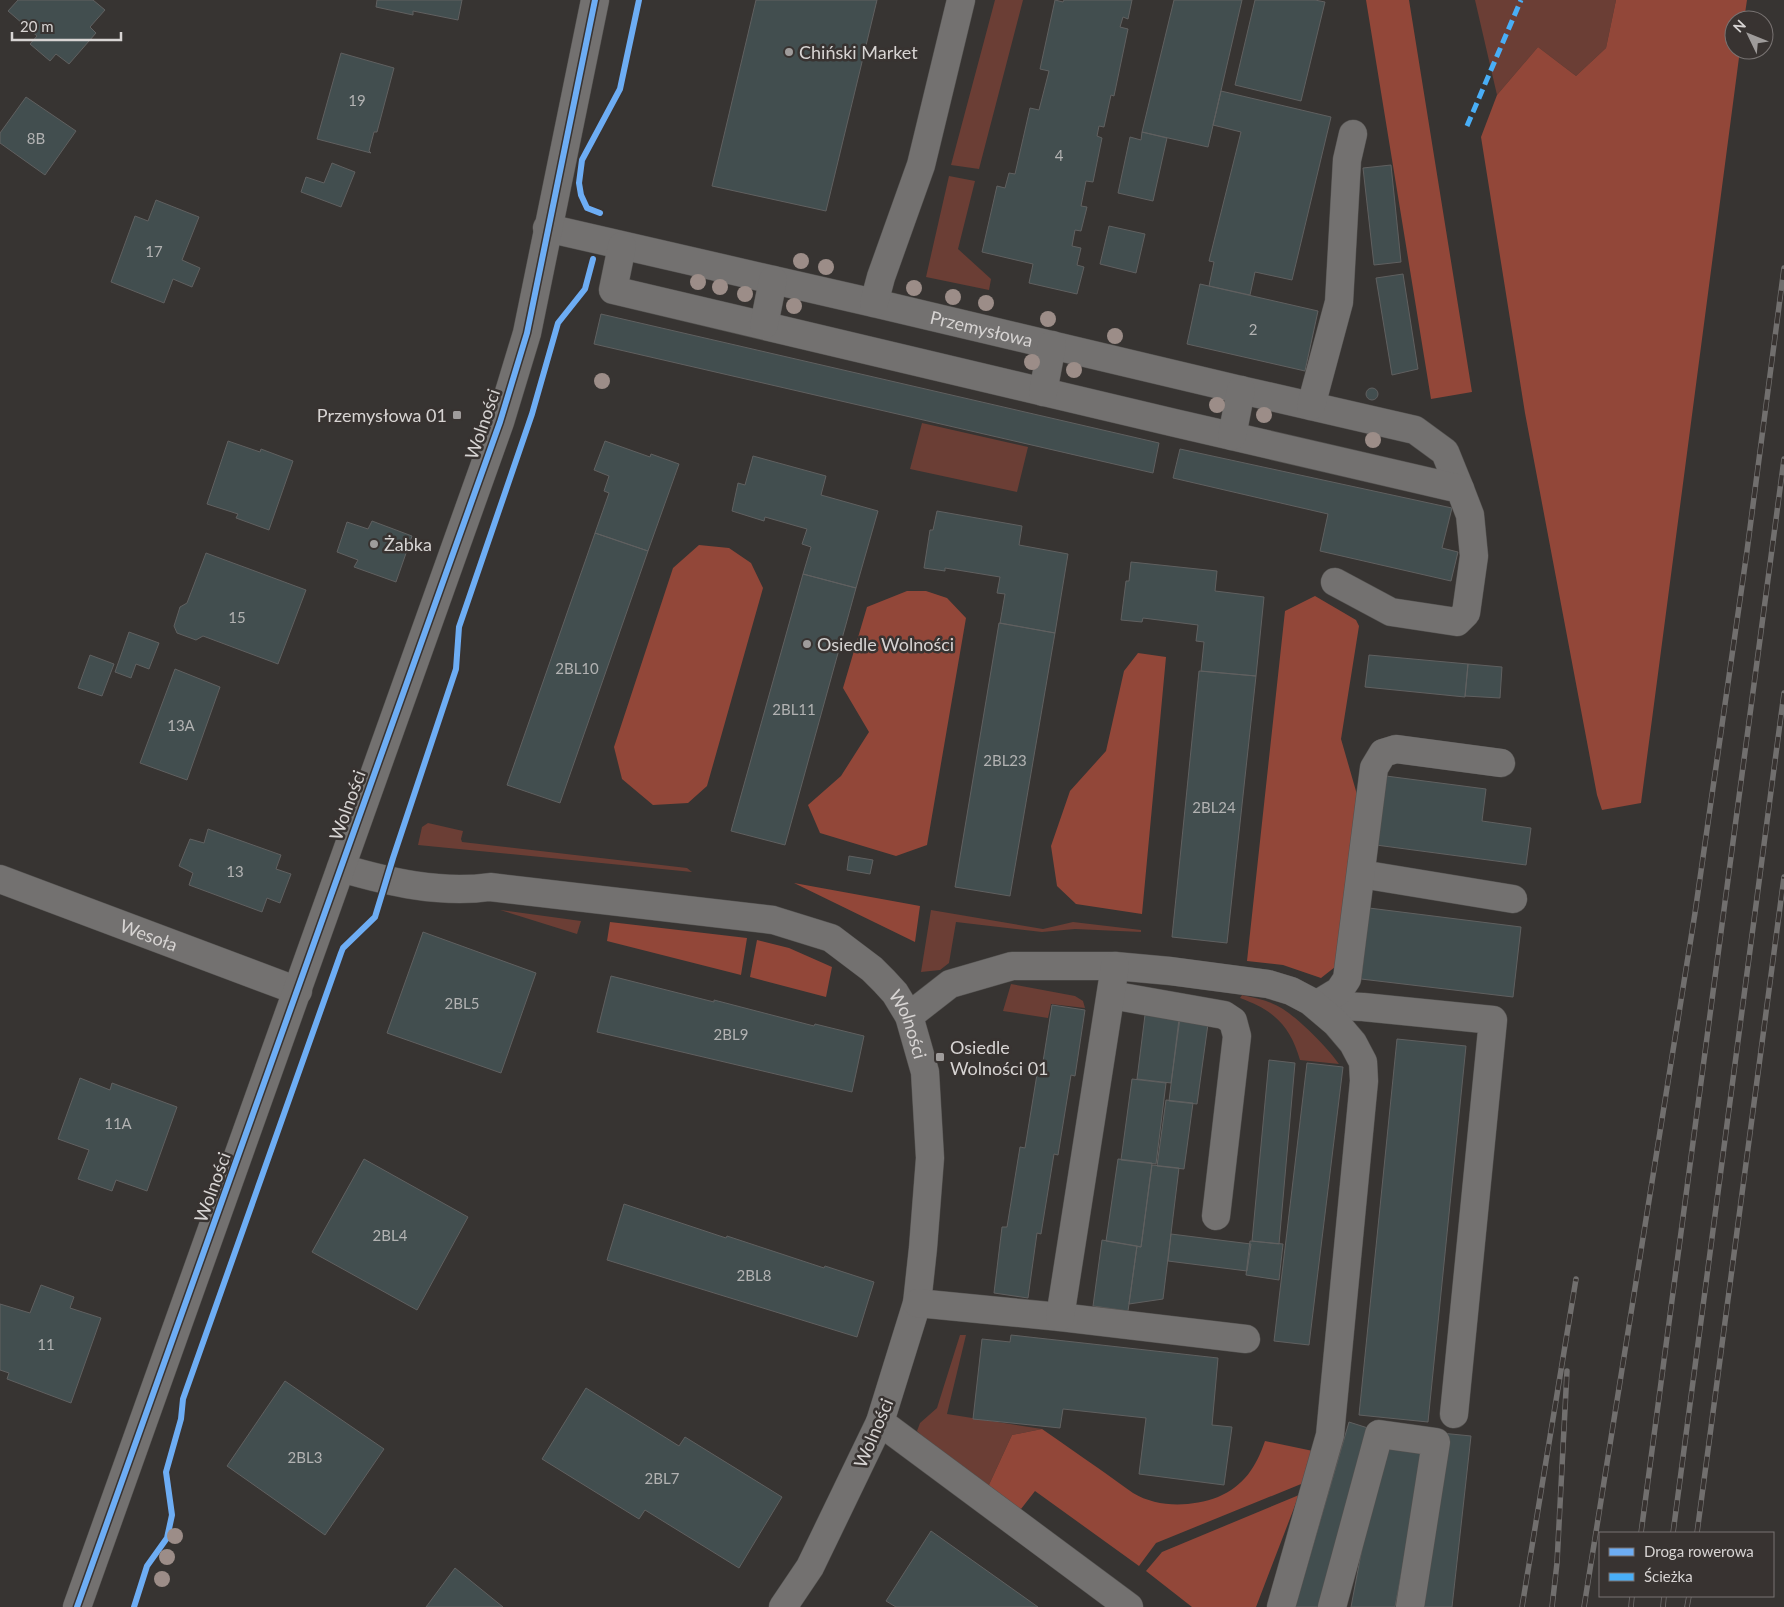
<svg xmlns="http://www.w3.org/2000/svg" width="1784" height="1607" font-family="Lato,sans-serif">
<rect width="100%" height="100%" fill="#373432"/>
<path fill="#6b3e35" d="M995 0H1023L979 169 951 165Z
M1475 0H1616L1606 48 1576 76 1538 47 1497 95Z
M949 176 975 181 958 249 991 279 989 290 926 277Z
M922 423 1028 447 1017 492 910 469Z
M428 823 463 831 461 839 462 842 687 868 692 872 418 845 422 827Z
M500 910 581 921 577 934Z
M931 910 1043 929 1073 922 1141 930V932L1075 929 1042 932 956 922 949 963 940 970 921 972Z
M1011 984 1075 996 1083 1001 1085 1008 1051 1004 1048 1018 1003 1011Z
M1242 995C1256 998 1271 1001 1283 1009 1300 1020 1328 1048 1339 1064L1300 1060C1290 1025 1273 1010 1240 998Z
M960 1335H966L947 1414 1042 1429 1012 1435 988 1487 933 1447 917 1431 920 1423 937 1408Z"/>
<path fill="#924739" d="M1366 0H1409L1472 392 1431 399Z
M1616 0H1747L1744 20H1734V50H1740L1641 803 1602 810 1597 795 1525 413 1481 137 1497 95 1538 47 1576 76 1606 48Z
M699 545 729 548 751 563 763 588 707 786 688 803 653 805 622 779 614 747 673 568Z
M907 591H926L947 598 966 618 927 845 896 856 820 833 808 805 841 776 869 732 843 688 867 607Z
M1315 596 1356 620 1359 626 1341 739 1358 798 1335 967 1321 978 1283 965 1247 961 1285 611Z
M1138 653 1166 657 1142 914 1076 904 1057 886 1051 846 1070 791 1106 751 1124 671Z
M794 883 920 906 915 942Z
M610 922 747 938 741 975 607 941Z
M757 940 789 948 832 967 826 997 750 977Z
M1042 1429C1061 1442 1079 1455 1098 1468 1110 1476 1121 1485 1133 1493 1158 1508 1191 1507 1218 1497 1244 1486 1256 1467 1265 1441L1313 1451 1306 1482 1156 1543 1139 1566 1035 1491 1021 1509 1017 1511 988 1487 1012 1435Z
M1299 1495 1256 1607H1192L1146 1571 1162 1552Z"/>
<path fill="#424e4f" stroke="#606060" d="M18 0H93L105 10 90 27 96 33 69 64 56 54 50 61 30 44 37 36 8 11Z
M377 0H462L458 20 413 11V15L376 7Z
M756 0H877L826 211 712 186Z
M1055 0 1063 2 1064 0H1132L1128 19 1123 17 1120 27 1128 29 1114 96 1111 95 1104 127 1099 126 1097 136 1102 138 1093 182 1086 181 1081 206 1087 207 1081 231 1075 230 1072 246 1081 248 1077 265 1084 267 1077 294 1029 283 1033 264 982 252 997 186 1005 188 1009 173 1015 174 1030 108 1039 110 1049 71 1040 69Z
M1174 0H1242L1208 147 1142 132Z
M1255 0H1315L1325 2 1301 101 1235 85Z
M341 53 394 68 377 132H374L369 151 371 153 317 139Z
M1221 91 1331 117 1292 280 1255 272 1250 295 1209 286 1214 262 1209 261 1241 132 1213 125Z
M26 97 76 131 45 175 0 143V133Z
M1142 132 1167 138 1153 201 1118 193 1130 137 1141 140Z
M332 163 355 172 341 207 301 192 306 177 324 183Z
M1391 165 1401 262 1374 265 1363 168Z
M156 200 199 217 182 260 200 268 192 287 173 279 164 303 111 282 135 216 148 221Z
M1109 226 1145 234 1136 273 1100 264Z
M1403 274 1418 369 1392 375 1376 278Z
M1200 284 1318 311 1305 371 1187 344Z
M601 314 1159 443 1153 473 594 344Z
M1366 394a6 6 0 1 1 12 0a6 6 0 1 1-12 0Z
M228 441 260 452 261 449 293 461 269 530 236 518 238 514 207 504Z
M605 441 650 457 651 454 679 464 648 551 595 533 609 493 604 491 609 476 594 470Z
M1180 449 1452 508 1442 548 1458 552 1451 581 1320 551 1328 514 1173 478Z
M753 456 826 476 821 495 878 511 856 588 803 574 811 547 802 544 807 529 765 517 764 521 732 511 738 483 745 485Z
M937 511 1022 526 1019 545 1068 554 1055 633 1000 623 1005 594 997 593 1000 577 945 568V571L924 568 930 530H933Z
M372 521 412 536 396 582 354 567 358 560 337 552 347 522 368 529Z
M595 533 648 551 560 803 507 785Z
M206 553 306 590 278 664 203 636 196 640 177 633 174 626 180 607 187 603Z
M1131 562 1217 571 1215 591 1264 597 1256 676 1201 671 1204 642 1196 641 1198 625 1143 618 1142 622 1121 620 1126 581H1129Z
M803 574 856 588 785 845 731 831Z
M999 623 1055 633 1010 896 955 887Z
M129 632 159 643 149 669 136 664 131 678 115 672Z
M90 655 114 664 102 696 78 688Z
M1369 655 1468 664 1465 697 1365 687Z
M1468 664 1502 667 1500 698 1465 696Z
M175 669 220 687 187 780 140 763Z
M1199 671 1256 676 1227 943 1172 937Z
M1386 776 1486 789 1482 821 1531 828 1526 865 1376 845Z
M208 829 281 855 276 869 291 874 280 903 267 898 262 912 189 885 193 873 179 866 190 839 204 843Z
M849 856 873 860 870 874 847 870Z
M1369 908 1521 927 1513 997 1361 979Z
M423 932 536 973 501 1073 387 1033Z
M611 976 714 1002V1000L814 1026 815 1024 864 1036 852 1092 597 1032Z
M1052 1005 1085 1010 1075 1076 1071 1075 1058 1155 1054 1154 1041 1234 1037 1233 1028 1298 994 1293 1002 1227H1007L1020 1147 1025 1148 1038 1068H1042Z
M1145 1015 1180 1018 1171 1083 1137 1079Z
M1179 1019 1208 1024 1197 1104 1169 1101Z
M1397 1039 1466 1046 1428 1422 1359 1415Z
M1269 1060 1295 1063 1279 1244 1252 1241Z
M1307 1063 1343 1067 1309 1345 1274 1341Z
M80 1078 110 1090 112 1083 177 1107 147 1191 116 1180 112 1191 78 1179 89 1150 58 1139Z
M1132 1079 1166 1083 1156 1164 1121 1160Z
M1166 1100 1193 1103 1184 1169 1157 1166Z
M364 1159 468 1217 417 1310 312 1252Z
M1118 1159 1152 1163 1141 1247 1106 1241Z
M1152 1165 1179 1168 1163 1299 1129 1304 1137 1246 1141 1247Z
M624 1204 726 1238 727 1236 824 1268 825 1266 874 1282 857 1337 607 1260Z
M1171 1234 1251 1244 1247 1271 1168 1261Z
M1102 1240 1137 1246 1128 1311 1093 1306Z
M1250 1241 1283 1244 1279 1280 1246 1275Z
M41 1285 74 1297 70 1308 101 1318 71 1403 7 1379 9 1373 0 1370V1304L30 1313Z
M1011 1335 1218 1358 1212 1425 1232 1427 1224 1485 1139 1474 1146 1418 1063 1409 1060 1428 973 1419 982 1339 1010 1342Z
M285 1381 384 1449 325 1535 227 1466Z
M586 1388 679 1446 685 1437 782 1497 739 1568 645 1510 639 1519 542 1459Z
M1349 1422 1371 1429 1318 1607H1295Z
M1441 1433 1471 1436 1452 1607H1422Z
M1382 1442 1425 1450 1395 1607H1351Z
M931 1531 1038 1607H896L886 1601Z
M455 1568 503 1607H426Z"/>
<g fill="none" stroke-linecap="round" stroke-linejoin="round">
<defs>
<g id="minor">
<path id="s1" d="M547 228 874 303 1241 390 1415 430 1445 452 1460 489"/>
<path d="M622 246 613 290 1175 423 1460 489 1470 515 1474 556 1466 613 1457 622 1391 612 1335 582"/>
<path d="M874 303 881 277 921 165 961 0"/>
<path d="M764 325 773 280"/>
<path d="M1043 392 1052 345"/>
<path d="M1311 406 1339 302 1347 160 1353 134"/>
<path d="M1232 436 1241 390"/>
<path id="s2" d="M341 868C389 882 440 894 490 887L773 920 831 938 872 969 884 981 895 993 909 1016 925 1072 930 1158 923 1248 917 1303 880 1422 810 1567 783 1607"/>
<path d="M1361 874 1513 899"/>
<path id="s3" d="M0 879 298 991"/>
<path d="M1111 995 1224 1015 1233 1021 1237 1036 1216 1216"/>
<path d="M1316 1005 1363 1007 1493 1020 1454 1414"/>
<path d="M1316 1005 1339 991 1347 979 1374 768 1383 753 1396 749 1501 763"/>
<path d="M909 1016 950 984 1012 966H1115L1170 971 1268 984 1291 991 1310 1001 1336 1023 1353 1043 1363 1062 1364 1081 1330 1435 1281 1607"/>
<path d="M917 1303 1060 1317 1246 1339"/>
<path d="M1060 1317 1115 966"/>
<path d="M880 1422 1129 1607"/>
<path d="M77 1607 500 422 527 333 595 0"/>
<path d="M1332 1607 1379 1434 1436 1442 1410 1607"/>
</g>
</defs>
<use href="#minor" stroke="#53514f" stroke-width="29"/>
<use href="#minor" stroke="#737170" stroke-width="28"/>
<defs>
<path id="rail" d="M1641 1533 1784 459
M1673 1533 1784 693
M1697 1533 1784 877
M1522 1607 1576 1279
M1552 1607 1557 1563 1567 1371
M1584 1607 1695 913 1747 551 1784 268
M1631 1607 1632 1596
M1663 1607 1664 1596
M1687 1607 1689 1596"/>
</defs>
<use href="#rail" stroke="#716f6e" stroke-width="5.5"/>
<use href="#rail" stroke="#383331" stroke-width="4" stroke-dasharray="11" stroke-linecap="butt"/>
<path stroke="#49aef6" stroke-width="5" stroke-dasharray="10 5" stroke-linecap="butt" d="M1467 126 1521 0"/>
<defs>
<path id="cycleway" d="M600 213 587 208 581 195 579 183 582 160 620 89 639 0
M77 1607 500 422 527 333 595 0
M134 1607 147 1566 167 1538 172 1515 166 1472 181 1419 183 1399 341 953 343 948 375 917 393 858 456 669 459 627 532 414 558 323 585 289 593 259"/>
</defs>
<use href="#cycleway" stroke="#383331" stroke-width="9"/>
<use href="#cycleway" stroke="#6dadf4" stroke-width="6"/>
</g>
<g fill="#9c8d88">
<circle cx="801" cy="261" r="8"/>
<circle cx="826" cy="267" r="8"/>
<circle cx="698" cy="282" r="8"/>
<circle cx="720" cy="287" r="8"/>
<circle cx="914" cy="288" r="8"/>
<circle cx="745" cy="294" r="8"/>
<circle cx="953" cy="297" r="8"/>
<circle cx="986" cy="303" r="8"/>
<circle cx="794" cy="306" r="8"/>
<circle cx="1048" cy="319" r="8"/>
<circle cx="1115" cy="336" r="8"/>
<circle cx="1032" cy="362" r="8"/>
<circle cx="1074" cy="370" r="8"/>
<circle cx="602" cy="381" r="8"/>
<circle cx="1217" cy="405" r="8"/>
<circle cx="1264" cy="415" r="8"/>
<circle cx="1373" cy="440" r="8"/>
<circle cx="175" cy="1536" r="8"/>
<circle cx="167" cy="1557" r="8"/>
<circle cx="162" cy="1579" r="8"/>
</g>
<g fill="#9f9c9b" stroke="#383331" stroke-width="2">
<circle cx="789" cy="52" r="5"/>
<rect x="452" y="410" width="10" height="10" rx="2.5"/>
<circle cx="374" cy="544" r="5"/>
<circle cx="807" cy="644" r="5"/>
<rect x="935" y="1052" width="10" height="10" rx="2.5"/>
</g>
<g text-anchor="middle" dominant-baseline="central" stroke-width="5" stroke-linejoin="round" paint-order="stroke">
<g font-size="15" fill="#b2b2b2">
<text x="357" y="100">19</text>
<text x="36" y="138">8B</text>
<text x="1059" y="155">4</text>
<text x="154" y="251">17</text>
<text x="1253" y="329">2</text>
<text x="237" y="617">15</text>
<text x="577" y="668">2BL10</text>
<text x="794" y="709">2BL11</text>
<text x="181" y="725">13A</text>
<text x="1005" y="760">2BL23</text>
<text x="1214" y="807">2BL24</text>
<text x="235" y="871">13</text>
<text x="462" y="1003">2BL5</text>
<text x="731" y="1034">2BL9</text>
<text x="118" y="1123">11A</text>
<text x="390" y="1235">2BL4</text>
<text x="754" y="1275">2BL8</text>
<text x="46" y="1344">11</text>
<text x="305" y="1457">2BL3</text>
<text x="662" y="1478">2BL7</text>
</g>
<g font-size="18" fill="#d7d4d3" stroke="#383331" text-anchor="start">
<text x="799" y="52">Chiński Market</text>
<text x="447" y="415" text-anchor="end">Przemysłowa 01</text>
<text x="384" y="544">Żabka</text>
<text x="817" y="644">Osiedle Wolności</text>
<text x="950" y="1047">Osiedle<tspan x="950" dy="21">Wolności 01</tspan></text>
</g>
<g font-size="18" fill="#d7d4d3" stroke="#383331">
<text stroke="none"><textPath href="#s1" startOffset="446">Przemysłowa</textPath></text>
<text transform="translate(482 424) rotate(-71)">Wolności</text>
<text transform="translate(347 805) rotate(-70)">Wolności</text>
<text stroke="none"><textPath href="#s3" startOffset="159">Wesoła</textPath></text>
<text stroke="none"><textPath href="#s2" startOffset="616">Wolności</textPath></text>
<text transform="translate(212 1187) rotate(-70)">Wolności</text>
<text transform="translate(873 1433) rotate(-67)">Wolności</text>
</g>
</g>
<rect x="1599" y="1532" width="175" height="65" fill="#383331" stroke="#787372"/>
<rect x="1609" y="1548" width="25" height="8" fill="#6dadf4" stroke="#787372"/>
<text x="1644" y="1557" font-size="15" fill="#d7d4d3">Droga rowerowa</text>
<rect x="1609" y="1573" width="25" height="8" fill="#49aef6" stroke="#787372"/>
<text x="1644" y="1582" font-size="15" fill="#d7d4d3">Ścieżka</text>
<g transform="translate(1749 35) rotate(313)"><circle r="24" fill="#383331" stroke="#787372"/>
<path d="M0-4L9 19L0 12L-9 19Z" fill="#9f9c9b"/>
<text y="-8" font-size="14" font-weight="bold" text-anchor="middle" fill="#d7d4d3">N</text>
</g>
<path d="M12 32v8h109v-8" fill="none" stroke="#d7d4d3" stroke-width="2.5"/>
<text x="20" y="32" font-size="15" fill="#d7d4d3" stroke="#383331" stroke-width="4" paint-order="stroke">20 m</text>
</svg>
